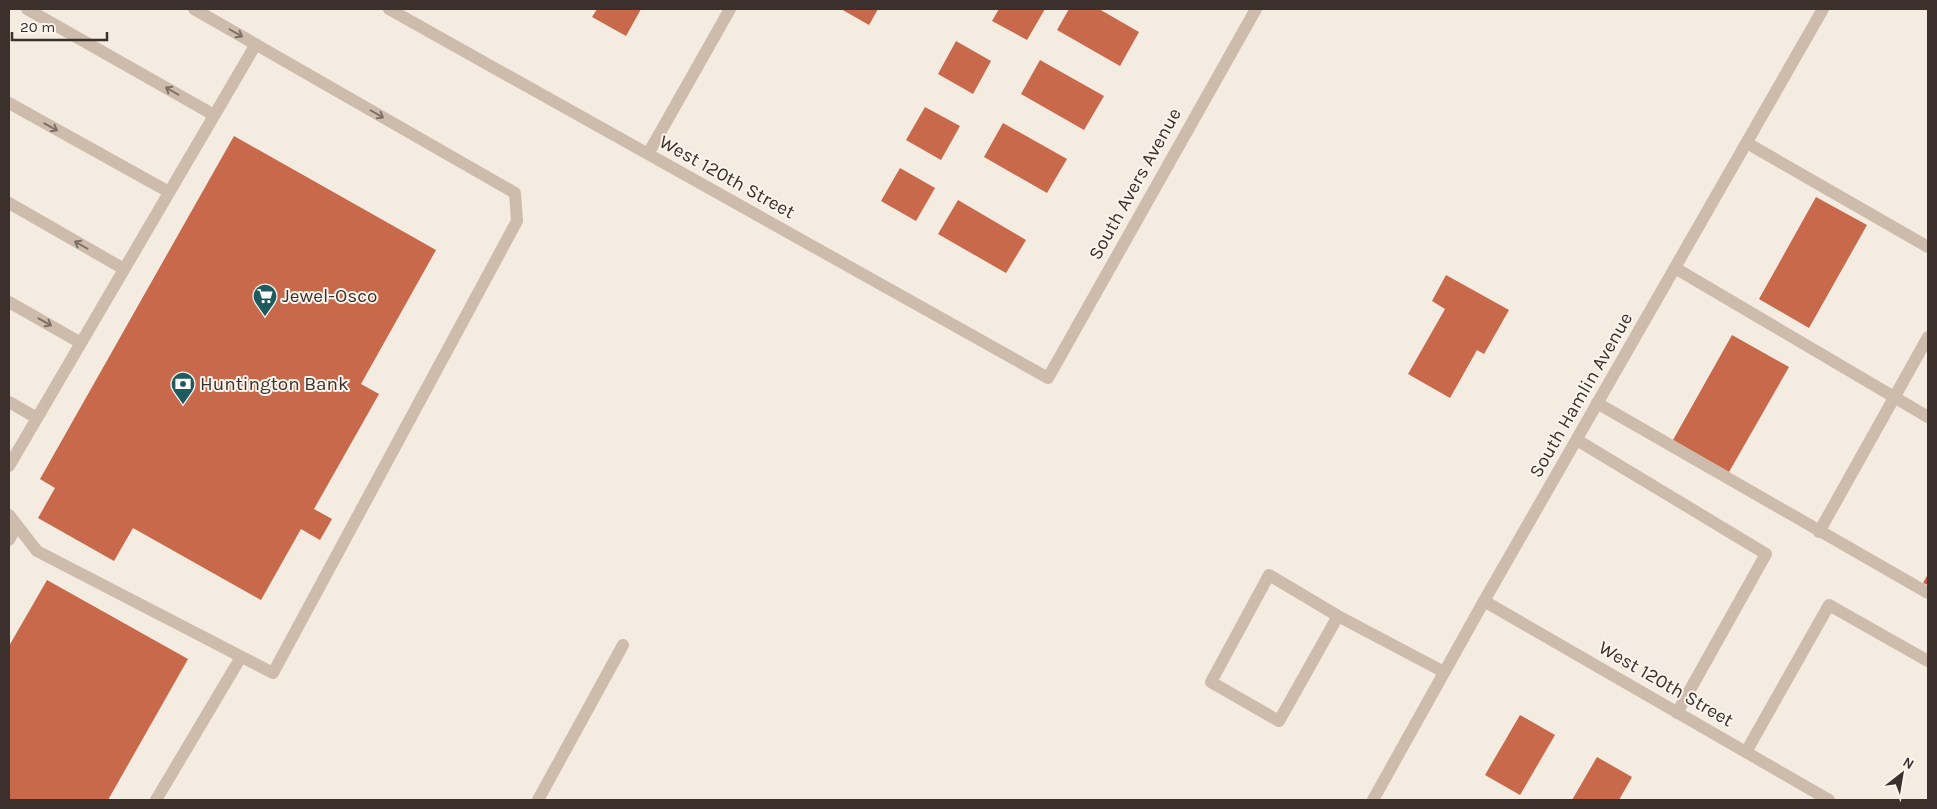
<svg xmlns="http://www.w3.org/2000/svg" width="1937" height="809" font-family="Karla,sans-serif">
<rect width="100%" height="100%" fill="#f4ebe1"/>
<path fill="#c8694b" d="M597 9H641L626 36 592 17Z
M841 9H878L869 25Z
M999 9H1045L1027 40 992 21Z
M1069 9H1099L1139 32 1120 66 1057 30Z
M956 41 991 61 973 94 938 74Z
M1040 60 1104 96 1084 130 1021 94Z
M925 107 960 126 941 160 906 140Z
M1003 123 1067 159 1047 193 984 157Z
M234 136 436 250 361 384 379 394 314 509 332 519 320 540 301 529 261 600 133 528 114 561 38 518 55 488 40 479Z
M900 168 935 188 916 221 881 201Z
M1816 197 1867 225 1809 328 1759 299Z
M958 200 1026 240 1006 273 938 234Z
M1446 275 1509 310 1484 354 1477 350 1450 398 1408 374 1445 309 1432 301Z
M1732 335 1789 367 1729 472 1673 440Z
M1928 574V585L1923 583Z
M47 580 188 659 108 800H9V646Z
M1520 715 1555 735 1520 795 1485 775Z
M1597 757 1632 777 1619 800H1572Z"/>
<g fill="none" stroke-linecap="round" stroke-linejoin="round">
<path stroke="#cdbbac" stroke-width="12" d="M27 9 214 115
M9 103 169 192
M1747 143 1928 247
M9 203 124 269
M1675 268 1928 417
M9 302 81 343
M9 402 37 418
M1597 403 1928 593
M1577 440 1766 554 1677 713
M9 466 256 44
M9 515 37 551 273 673 517 221 515 193 194 9
M1819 532 1928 337
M9 540 17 525
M1338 616 1279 721 1211 682 1269 575 1338 616 1444 672
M1746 752 1829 605 1928 661
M156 800 241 657"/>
<path stroke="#cdbbac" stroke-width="12" d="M389 9 1048 378 1256 9
M648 154 730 9
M1484 601 1829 800
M538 800 623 645
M1373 800 1484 601 1823 9"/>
</g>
<defs><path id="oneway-shaft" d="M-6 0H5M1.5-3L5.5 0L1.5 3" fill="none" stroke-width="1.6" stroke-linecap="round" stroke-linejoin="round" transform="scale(1.25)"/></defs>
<g stroke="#7d6f65">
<use href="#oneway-shaft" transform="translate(236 33) rotate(30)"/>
<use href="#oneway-shaft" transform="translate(172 91) rotate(-150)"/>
<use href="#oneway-shaft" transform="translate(377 114) rotate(30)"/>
<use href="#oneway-shaft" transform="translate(51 127) rotate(29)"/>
<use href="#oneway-shaft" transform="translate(81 245) rotate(-150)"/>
<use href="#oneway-shaft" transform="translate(45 322) rotate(29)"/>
</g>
<defs>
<symbol id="supermarket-pin" viewBox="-11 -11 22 30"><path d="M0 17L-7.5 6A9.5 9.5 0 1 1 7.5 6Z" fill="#1f5a5e" stroke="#fbf5ee"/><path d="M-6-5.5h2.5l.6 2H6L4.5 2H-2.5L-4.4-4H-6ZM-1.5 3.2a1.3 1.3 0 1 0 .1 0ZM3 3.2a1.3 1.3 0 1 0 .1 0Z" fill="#fff"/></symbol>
<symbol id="bank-pin" viewBox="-11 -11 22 30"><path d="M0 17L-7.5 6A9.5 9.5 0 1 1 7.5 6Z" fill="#1f5a5e" stroke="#fbf5ee"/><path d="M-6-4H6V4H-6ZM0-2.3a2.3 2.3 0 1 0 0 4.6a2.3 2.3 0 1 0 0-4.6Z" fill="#fff"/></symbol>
</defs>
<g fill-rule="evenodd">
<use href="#supermarket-pin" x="251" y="282" width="28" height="38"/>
<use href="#bank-pin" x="169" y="370" width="28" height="38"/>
</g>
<g text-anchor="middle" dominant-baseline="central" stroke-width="4" stroke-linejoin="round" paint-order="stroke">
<g font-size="19" fill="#3b302b" stroke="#fbf5ee">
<text transform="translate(727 177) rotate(29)">West 120th Street</text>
<text transform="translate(1135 184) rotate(-61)">South Avers Avenue</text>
<text transform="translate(1581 395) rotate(-60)">South Hamlin Avenue</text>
<text transform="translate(1666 684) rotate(30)">West 120th Street</text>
</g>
<g font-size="19" fill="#3b302b" stroke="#fbf5ee" text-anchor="start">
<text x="282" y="296">Jewel-Osco</text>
<text x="200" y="384">Huntington Bank</text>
</g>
</g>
<rect width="1937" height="809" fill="none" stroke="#3b302b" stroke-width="20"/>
<g transform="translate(1902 774) rotate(31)" stroke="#fbf5ee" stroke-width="4" paint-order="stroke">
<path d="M0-4L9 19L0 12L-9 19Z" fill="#3b302b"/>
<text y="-8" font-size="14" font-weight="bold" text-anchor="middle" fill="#3b302b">N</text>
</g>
<path d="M12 32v8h95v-8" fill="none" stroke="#3b302b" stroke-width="2.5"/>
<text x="20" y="32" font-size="15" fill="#3b302b" stroke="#fbf5ee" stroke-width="4" paint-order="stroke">20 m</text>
</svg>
